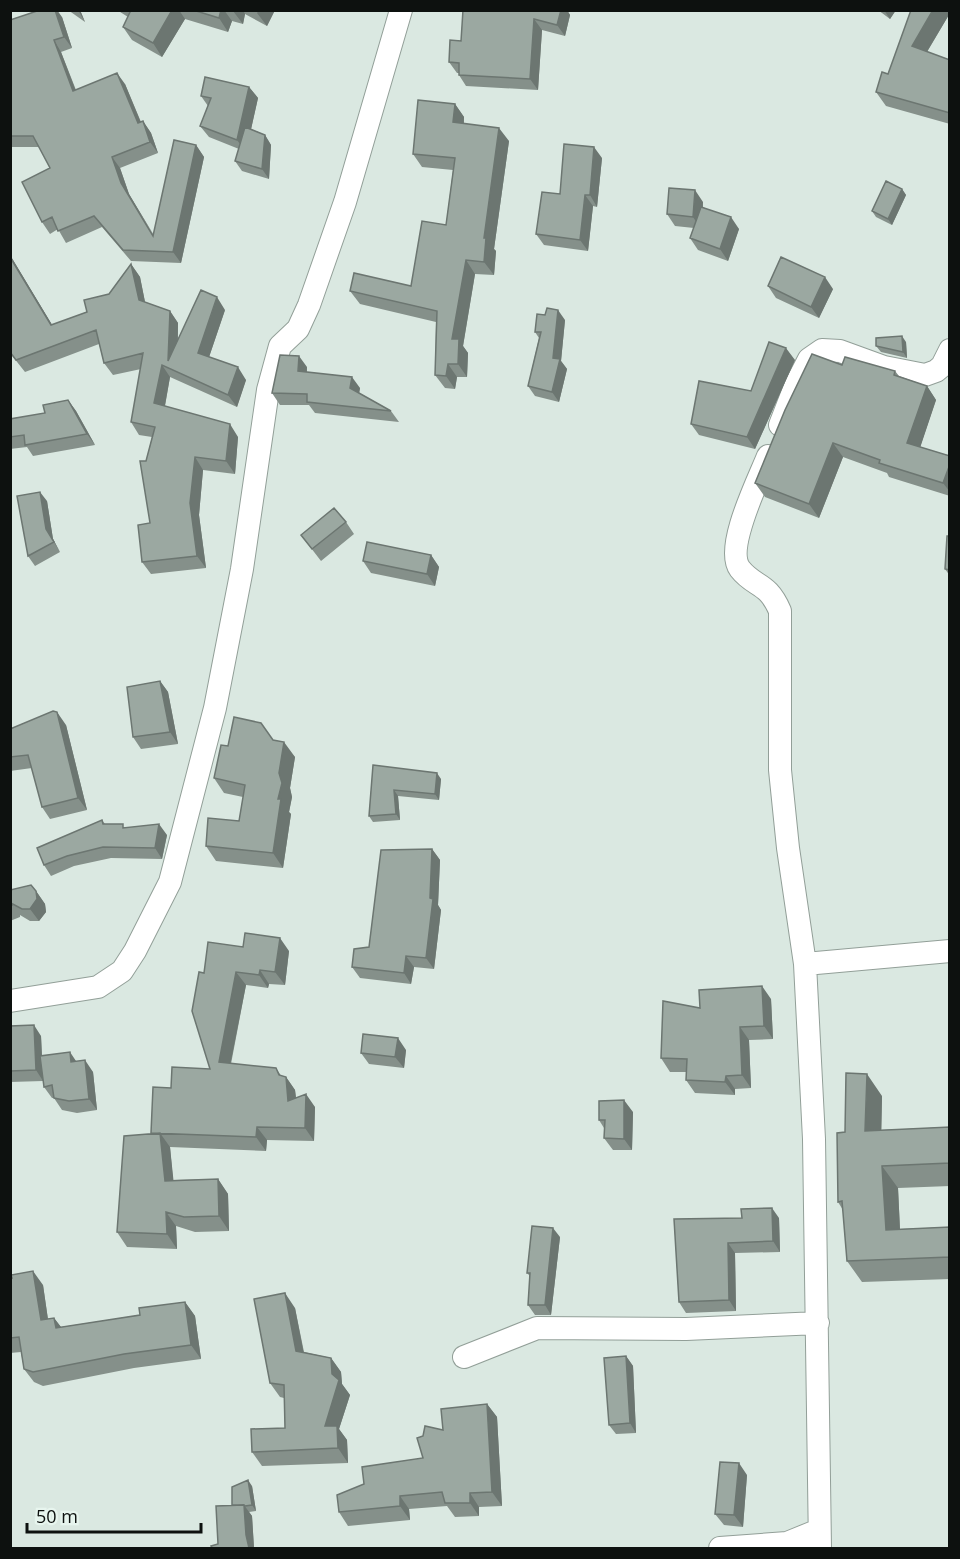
<svg xmlns="http://www.w3.org/2000/svg" width="960" height="1559" font-family="'Open Sans',sans-serif">
<rect width="100%" height="100%" fill="#dae8e1"/>
<g fill="none" stroke-linecap="round" stroke-linejoin="round">
<defs>
<path id="minor" d="M780 425 796 384 809 359 822 350 840 351 884 367 925 375 936 371 942 366 950 350
M768 456C759 479 724 548 740 569 755 588 767 581 780 611V770L788 848 805 964
M10 1001 98 987 122 971 135 951 170 882 215 708 242 569 268 390 280 346 298 329 309 305 345 202 401 10
M464 1357 537 1328 686 1329 818 1323
M720 1548 787 1543 819 1530
M820 1548 814 1139 805 964 950 951"/>
</defs>
<use href="#minor" stroke="#929f98" stroke-width="24"/>
<use href="#minor" stroke="#fff" stroke-width="22"/>
</g>
<path fill="#85908a" d="M68 10H80L85 22Z
M117 10H275L267 26 245 14 243 24 232 21 228 32 185 19 162 57 132 40 123 27 128 17Z
M459 10H567L570 15 565 36 542 30 538 90 466 86 459 75V73H457L449 62 461 41 463 12Z
M878 10H896L890 19Z
M950 10V13L927 52 950 60V124L886 106 876 92 888 74Z
M62 17 72 48 61 52 76 90 125 84 141 122 143 121 151 133 158 153 120 168 129 194 153 235 196 145 204 157 181 263 131 261 102 227 66 243 58 229 50 234 42 222 50 168 39 147H10V20Z
M249 87 258 98 251 129 265 135 271 145 269 179 242 171 235 161 239 149 209 137 200 126 208 106 201 96Z
M455 104 464 117V123L509 141 494 249 496 251 494 275 475 274 463 346 468 353 467 377H457L455 389 445 388 435 375 436 322 360 304 350 291 411 286 446 225 453 170 422 167 413 154Z
M602 158 597 207 593 206 588 251 544 245 536 234 560 194Z
M902 189 906 195 892 225 876 217 872 211Z
M703 202V207L739 229 728 261 698 250 690 238 694 228 675 226 667 214Z
M10 255 52 325 87 312 109 294 131 264 140 277 145 302 170 311 178 323V341L225 310 209 357 246 380 237 407 170 377 165 406 238 437 235 474 203 470 199 515 206 568 151 574 142 562 150 523 146 461 152 437 139 435 131 422 141 369 113 375 104 363 99 344 25 372 10 353Z
M768 286 833 289 819 318 776 298Z
M565 320 561 361 567 369 559 402 535 396 528 386 539 338 535 332Z
M906 342 907 358 881 352 876 346Z
M795 360 755 449 699 435 691 424 751 391Z
M842 365 895 371 899 376 927 386 936 400 920 447 950 456V496L889 477 887 473 843 457 819 518 765 497 755 483Z
M307 367V372L360 388 359 393 391 411 399 422 315 413 309 405H280L272 393Z
M68 400 76 411 95 445 33 456 27 447 10 449V419L45 413Z
M47 501 53 539 60 552 35 566 28 556Z
M346 522 354 534 321 561 301 535Z
M950 536V576L945 569Z
M431 555 439 567 435 586 371 573 363 561Z
M160 681 168 692 178 744 141 749 133 737Z
M66 725 87 810 50 819 42 807 32 768 10 771V729Z
M273 740 295 757 290 788 292 797 289 812 291 814 283 868 216 861 206 846 239 821 243 797 224 793 214 778 228 746Z
M373 765 441 779 439 800 398 796 400 820 373 822 369 816Z
M102 820 105 824 167 835 162 859 111 858 74 866 51 876 44 865Z
M432 849 440 860 438 905 441 910 434 969 414 967 411 984 360 978 352 967 369 947Z
M10 889 11 890 36 891 45 904 46 912 39 921H30L20 915V917L10 921Z
M289 951 285 985 269 984 268 988 246 985 231 1064 286 1077 295 1090 296 1098 315 1107 314 1141 267 1140 266 1151 170 1147 173 1180 218 1179 228 1194 229 1231 195 1232 176 1226 177 1249 127 1247 117 1232 152 1133 171 1088 210 1069 204 973Z
M771 999 773 1039 749 1040 751 1088 735 1089V1095L695 1093 686 1080V1072H670L661 1058 700 1008Z
M10 1026 41 1036 42 1056 76 1061 93 1072 97 1110 77 1113 62 1110 54 1098H52L44 1087 43 1081 10 1082Z
M406 1050 404 1068 369 1064 361 1053Z
M882 1096 881 1130 950 1127V1186L898 1188 900 1229 950 1227V1279L862 1282 847 1261 843 1210 838 1202 845 1132Z
M633 1112 632 1150H613L604 1138V1128L599 1120Z
M779 1218 780 1252 735 1253 736 1311 686 1313 679 1302 674 1219Z
M560 1237 551 1315H535L528 1305 530 1276 527 1273Z
M10 1278 43 1285 48 1319 54 1318 61 1327 140 1315 185 1302 195 1316 201 1359 134 1368 43 1386 34 1382 24 1369 21 1352 10 1353Z
M295 1308 304 1352 331 1358 341 1372 342 1384 350 1395 339 1429 347 1440 348 1463 262 1466 252 1452 285 1428 284 1398 280 1397 270 1383Z
M626 1356 633 1366 636 1433 616 1434 609 1425Z
M487 1404 497 1417 502 1506 479 1507V1516L455 1517 447 1506 409 1509 410 1520 348 1526 339 1512 364 1484 423 1458 443 1430Z
M747 1475 743 1527 724 1525 715 1514Z
M252 1486 256 1511 249 1512 252 1516 254 1548H212L218 1544 232 1505Z"/>
<path fill="#6c7671" d="M55 10H57L62 17 72 48 64 37Z
M78 10H80L85 22Z
M172 10H179L185 19 162 57 153 43Z
M221 10H224L232 21 228 32 219 18Z
M243 10 245 14 243 24 233 11Z
M259 10H275L267 26 257 13Z
M561 10H567L570 15 565 36 557 25Z
M884 10H896L890 19Z
M933 10H950V13L922 60 912 46Z
M534 19 542 30 538 90 530 79Z
M54 40 61 52 80 102 73 91Z
M117 73 125 84 146 135 138 123Z
M249 87 258 98 246 152 237 140Z
M455 104 464 117 463 135 453 122Z
M143 121 151 133 158 153 150 142Z
M499 128 509 141 494 249 496 251 494 275 484 262V238Z
M265 135 271 145 269 179 262 169Z
M196 145 204 157 181 263 173 252Z
M594 147 602 158 597 207 590 195Z
M112 157 120 168 129 194 161 247 121 183Z
M902 189 906 195 892 225 888 219Z
M695 190 703 202 701 229 693 217Z
M585 195 593 206 588 251 580 240Z
M731 217 739 229 728 261 720 249Z
M10 255 60 338 51 325 10 257Z
M466 260 475 274 463 346 468 353 467 377 458 364 452 339Z
M131 264 140 277 147 312 139 300Z
M825 277 833 289 819 318 811 307Z
M217 297 225 310 206 366 198 353Z
M558 310 565 320 561 361 567 369 559 402 552 392 553 358Z
M170 311 178 323 177 372 168 361Z
M902 336 906 342 907 358 903 352Z
M786 348 795 360 755 449 747 437Z
M299 356 307 367 306 382 298 371Z
M448 364 457 377 455 389 446 376Z
M162 365 170 377 163 416 154 403Z
M238 367 246 380 237 407 228 395Z
M352 377 360 388 358 400 350 388Z
M927 386 936 400 917 457 907 443Z
M68 400 76 411 95 445 87 434Z
M230 424 238 437 235 474 226 461Z
M833 443 843 457 819 518 809 504Z
M195 457 203 470 199 515 206 568 197 556 190 503Z
M950 464V492L943 483Z
M40 492 47 501 53 539 60 552 46 529Z
M431 555 439 567 435 586 427 574Z
M160 681 168 692 178 744 170 732Z
M57 712 66 725 87 810 78 798Z
M284 742 295 757 290 788 292 797 289 812 291 814 283 868 273 853 279 773Z
M437 773 441 779 439 800 435 794Z
M394 790 398 796 400 820 396 814Z
M159 824 167 835 162 859 155 848Z
M432 849 440 860 438 905 441 910 434 969 426 958Z
M36 891 45 904 46 912 39 921 30 909Z
M280 938 289 951 285 985 275 972Z
M406 956 414 967 411 984 404 973Z
M260 970 269 984 268 988 259 975Z
M236 972 246 985 228 1076 219 1062Z
M762 986 771 999 773 1039 764 1026Z
M34 1025 41 1036 43 1081 36 1070Z
M740 1027 749 1040 751 1088 742 1075Z
M398 1038 406 1050 404 1068 395 1057Z
M70 1052 78 1064 71 1062Z
M85 1060 93 1072 97 1110 89 1099Z
M276 1068 285 1082 286 1077 295 1090 298 1115 288 1101Z
M867 1074 882 1096 881 1153 865 1131Z
M726 1076 735 1089V1095L725 1082Z
M306 1094 315 1107 314 1141 305 1128Z
M624 1100 633 1112 632 1150 624 1139Z
M257 1127 267 1140 266 1151 256 1137Z
M160 1133 170 1147 175 1195 165 1181Z
M882 1166 898 1188 901 1252 886 1230Z
M218 1179 228 1194 229 1231 219 1216Z
M772 1208 779 1218 780 1252 773 1241Z
M166 1212 176 1226 177 1249 167 1234Z
M553 1228 560 1237 551 1315 545 1305Z
M728 1243 735 1253 736 1311 729 1300Z
M33 1271 43 1285 50 1334 41 1320Z
M285 1293 295 1308 306 1365 296 1351Z
M185 1302 195 1316 201 1359 191 1345Z
M54 1318 64 1331 56 1328Z
M626 1356 633 1366 636 1433 630 1423Z
M331 1358 341 1372 342 1384 350 1395 339 1429 347 1440 348 1463 338 1448 325 1426 332 1374Z
M487 1404 497 1417 502 1506 492 1492Z
M739 1463 747 1475 743 1527 734 1515Z
M248 1480 252 1486 256 1511 252 1505Z
M470 1493 479 1507V1516L470 1503Z
M400 1496 409 1509 410 1520 400 1506Z
M244 1505 252 1516 254 1548H249L246 1535Z"/>
<path fill="#9ba8a1" stroke="#6c7671" stroke-width="1.5" d="M40 10H55L64 37 54 40 73 91 117 73 138 123 143 121 150 142 112 157 121 183 153 236 174 140 196 145 173 252 123 250 94 216 58 231 52 217 42 222 22 182 50 168 33 136H10V20Z
M131 10H172L153 43 123 27Z
M193 10H221L219 18Z
M463 10H561L557 25 534 19 530 79 459 75V63L449 62 450 40 461 41Z
M911 10H933L912 46 950 60V113L876 92 882 72 888 74Z
M205 77 249 87 237 140 200 126 211 98 201 96Z
M418 100 455 104 453 122 499 128 484 238H486L484 262 466 260 452 339H459L458 364H448L446 376 435 375 437 311 350 291 354 273 411 286 422 221 446 225 455 158 413 154Z
M245 127 265 135 262 169 235 161Z
M564 144 594 147 590 195H585L580 240 536 234 542 192 560 194Z
M886 181 902 189 888 219 872 211Z
M669 188 695 190 693 217 667 214Z
M701 207 731 217 720 249 690 238Z
M10 257 51 325 87 312 84 300 109 294 131 264 139 300 170 311 168 361 201 290 217 297 198 353 238 367 228 395 162 365 154 403 230 424 226 461 195 457 190 503 197 556 142 562 138 525 150 523 140 461H146L155 427 131 422 143 353 104 363 96 330 16 360 10 352Z
M781 257 825 277 811 307 768 286Z
M547 308 558 310 553 358 560 359 552 392 528 386 541 332H535L537 314 545 315Z
M902 336 903 352 876 346V338Z
M769 342 786 348 747 437 691 424 699 381 751 391Z
M812 354 842 365 845 357 895 371 894 375 927 386 907 443 950 456V464L943 483 879 463 880 460 833 443 809 504 755 483 785 410Z
M280 355 299 356 298 371 352 377 350 388 391 411 307 402V394L272 393Z
M68 400 87 434 25 445 24 435 10 437V419L45 413 43 405Z
M40 492 46 529 54 542 28 556 17 496Z
M334 508 346 522 312 549 301 535Z
M947 536H950V570L945 569Z
M367 542 431 555 427 574 363 561Z
M160 681 170 732 133 737 127 687Z
M53 711 57 712 78 798 42 807 28 755 10 757V729Z
M234 717 261 723 273 740 284 742 279 773 282 783 278 799H281L273 853 206 846 208 818 239 821 245 785 214 778 221 745 228 746Z
M373 765 437 773 435 794 394 790 396 814 369 816Z
M102 820 103 824H123V828L159 824 155 848 103 847 67 856 44 865 37 848Z
M432 849 430 898 433 899 426 958 406 956 404 973 352 967 354 949 369 947 381 850Z
M31 885 36 891 37 899 30 909H22L11 903 12 905H10V890Z
M245 933 280 938 275 972 260 970 259 975 236 972 219 1062 276 1068 279 1075 286 1077 288 1101 306 1094 305 1128 257 1127 256 1137 151 1133 153 1087 171 1088 172 1067 210 1069 192 1011 199 972 204 973 208 942 243 947Z
M762 986 764 1026 740 1027 742 1075 726 1076 725 1082 686 1080 687 1059 661 1058 663 1001 700 1008 699 990Z
M34 1025 36 1070 10 1071V1026Z
M363 1034 398 1038 395 1057 361 1053Z
M70 1052 71 1062 85 1060 89 1099 69 1101 54 1098 52 1085 44 1087 40 1056Z
M846 1073 867 1074 865 1131 950 1127V1163L882 1166 886 1230 950 1227V1257L847 1261 842 1201 838 1202 837 1133 845 1132Z
M624 1100V1139L604 1138 605 1120H599V1101Z
M160 1133 165 1181 218 1179 219 1216 184 1217 166 1212 167 1234 117 1232 124 1136Z
M772 1208 773 1241 728 1243 729 1300 679 1302 674 1219 742 1218 741 1209Z
M532 1226 553 1228 545 1305H528L530 1273H527Z
M33 1271 41 1320 54 1318 56 1328 140 1315 139 1308 185 1302 191 1345 124 1354 33 1372 24 1369 19 1337 10 1338V1278H12L11 1275Z
M285 1293 296 1351 331 1358 332 1374 339 1380 325 1426H337L338 1448 252 1452 251 1429 285 1428 284 1385 270 1383 254 1299Z
M626 1356 630 1423 609 1425 604 1358Z
M487 1404 492 1492 470 1493V1503H445L442 1492 400 1496V1506L339 1512 337 1495 364 1484 362 1467 423 1458 417 1438 423 1436 425 1426 443 1430 441 1409Z
M720 1462 739 1463 734 1515 715 1514Z
M248 1480 252 1505 245 1506 244 1505H232V1487Z
M244 1505 246 1535 249 1548H212L211 1546 218 1544 216 1506Z"/>
<rect width="960" height="1559" fill="none" stroke="#0d110f" stroke-width="24"/>
<path d="M27 1523v9h174v-9" fill="none" stroke="#0d110f" stroke-width="3"/>
<text x="36" y="1523" font-size="18" fill="#0d110f" stroke="#e7f5ee" stroke-width="4.5" paint-order="stroke">50 m</text>
</svg>
